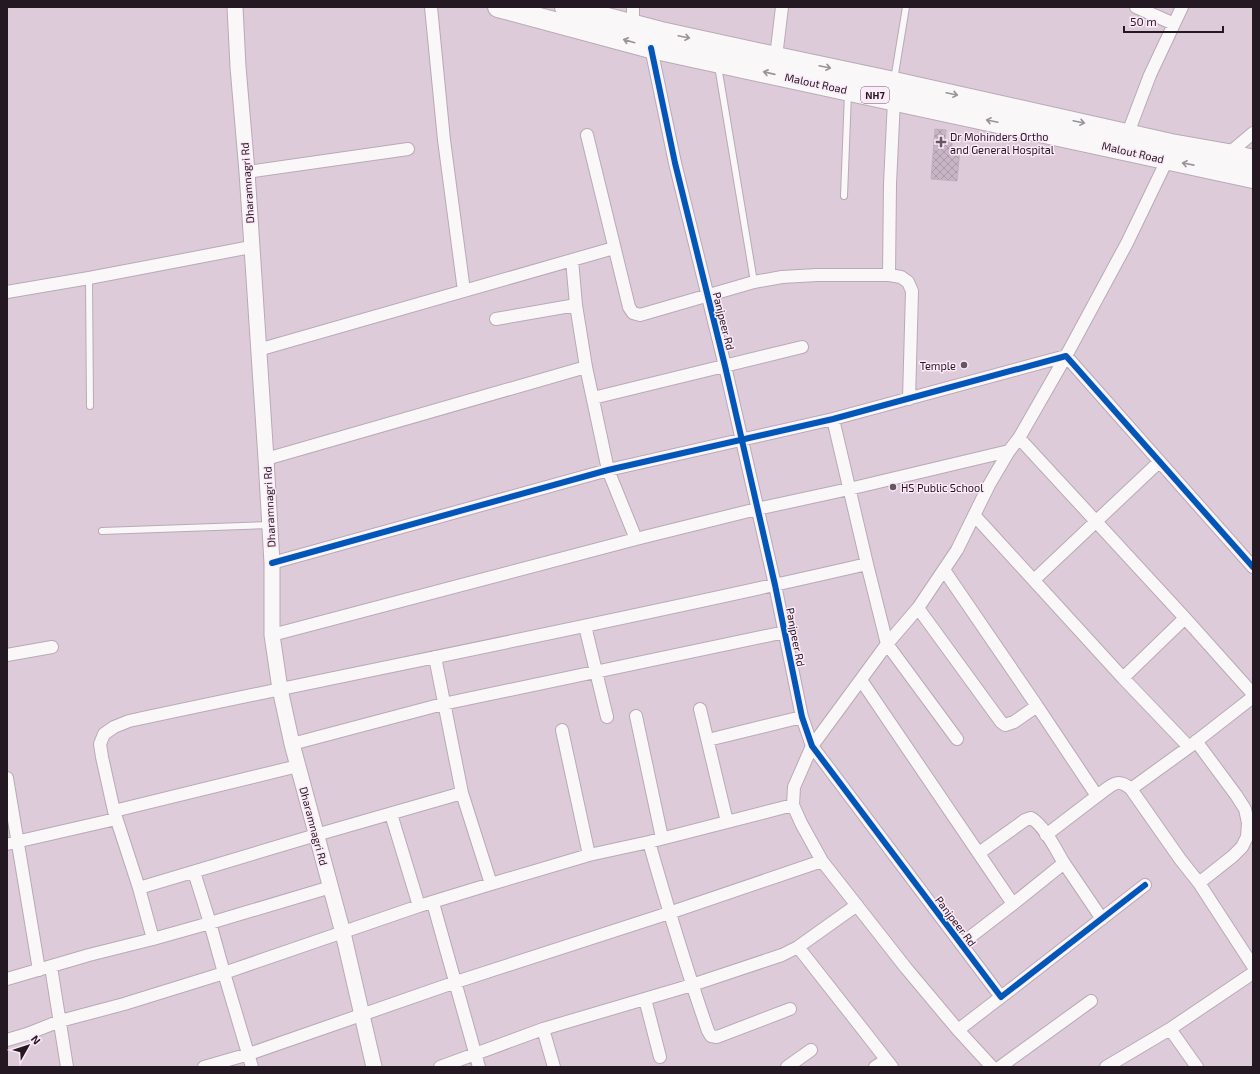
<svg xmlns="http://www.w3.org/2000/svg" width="1260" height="1074" font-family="'Exo 2',sans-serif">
<defs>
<pattern id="building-cross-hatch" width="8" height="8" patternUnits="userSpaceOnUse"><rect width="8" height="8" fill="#c9b4c6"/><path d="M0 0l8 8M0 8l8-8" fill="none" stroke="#ac9aaa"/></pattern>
</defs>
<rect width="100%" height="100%" fill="#ddcbda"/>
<path fill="url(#building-cross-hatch)" stroke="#beb0bb" d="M935 129 946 130 945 142 952 143V148L960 149 957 181 931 179Z"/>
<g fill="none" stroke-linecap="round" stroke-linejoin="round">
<defs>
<path id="service" d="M718 66 754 282
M894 80 906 7
M844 196 848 93
M89 278 90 406
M102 531 270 525"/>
<path id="minor" d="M431 7 444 140 464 291
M633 7V25
M1136 7 1174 24
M651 48 675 163 725 366 775 585 802 717 812 746 1001 997 1145 885
M776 57 782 7
M1128 133 1150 75 1182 7
M587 135 629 307 633 313 640 315 754 282 782 277 817 275H889L901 277 908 282 912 291 909 399
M1227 157 1228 154 1253 133
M247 172 408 149
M572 260 576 305 586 367 608 470 636 539
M889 275 890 184 894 100
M7 292 89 278 251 247
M496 319 576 305
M258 350 614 248
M593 398 802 347
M833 419 867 564 887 644 957 739
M1019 438 1185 618 1253 694
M266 459 586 367
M974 515 1123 678 1189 747
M272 563 608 470 833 419 1066 356 1253 567
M944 570 1037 706
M1034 580 1159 462
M918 608 1001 722 1005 725 1014 722 1037 706 1097 796C1110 787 1116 776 1131 789L1180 859 1199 883 1253 966
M585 626 607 717
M272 635 636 539 757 509 849 489 1009 451
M7 655 52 647
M435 657 462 793 491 884
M1123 678 1185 618
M861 680 1013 904
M700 709 727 822
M636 716 662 838
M562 730 589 855
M708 740 802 717
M1196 741 1236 795 1245 809 1248 823 1247 837 1242 847 1233 856 1199 883
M292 744 443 704 785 632
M7 778 39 970
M1131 789 1189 747 1253 697
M114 811 298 766
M391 814 419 906
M1046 835 1097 796
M649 842C667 905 686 968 708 1031L711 1036 717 1037 790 1009
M7 844 116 819
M1064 863 1102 919
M194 872 210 923 224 973 252 1067
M139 888 316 835 462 793
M433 903 479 1067
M153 939 139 888 114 811 102 757 100 744 104 734 114 727 129 721C375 668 622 621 867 564
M961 944 1013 904 1064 863C1056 850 1044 825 1031 818L1025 820 979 853
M798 947 864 1031 892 1067
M51 967 67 1067
M7 979 89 955 153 939 210 923 331 887
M645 999 660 1057
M543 1029 554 1067
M1170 1029 1197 1067
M958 1030 1001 997
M7 1040 27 1034 60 1021 124 1004 224 973 419 906 491 884 589 855 649 842 793 805
M204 1067 249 1054 456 982 669 913 822 861
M440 1067 543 1029 692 985 782 955 798 947 857 905
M787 1067 811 1050
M875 1067 886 1060
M992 1067 958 1030 906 968 822 861 801 823 793 805 794 787 812 746 887 644 918 608 957 550 989 485 1009 451 1019 438 1066 356 1127 243 1167 160
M1000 1067 1091 1001
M1106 1067 1170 1029 1253 973"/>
<path id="tertiary" d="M235 7 238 67 247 172 266 459 272 563V635L280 689 292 744 343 933 374 1067"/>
<path id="trunk" d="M498 7 651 48 1253 178
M565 7 661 32 776 57 894 82 1171 144 1228 154 1253 160"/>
</defs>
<use href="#service" stroke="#b8aab5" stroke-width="8"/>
<use href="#minor" stroke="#b8aab5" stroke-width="14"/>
<use href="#tertiary" stroke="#b8aab5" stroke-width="17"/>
<use href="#trunk" stroke="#b8aab5" stroke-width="22"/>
<use href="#service" stroke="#faf7f9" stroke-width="6"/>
<use href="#minor" stroke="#faf7f9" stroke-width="12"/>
<use href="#tertiary" stroke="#faf7f9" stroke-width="15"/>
<use href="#trunk" stroke="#faf7f9" stroke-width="20"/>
<defs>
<path id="cycleway" d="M651 48 675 163 725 366 775 585 802 717 812 746 1001 997 1145 885
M272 563 608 470 833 419 1066 356 1253 567"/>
</defs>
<use href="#cycleway" stroke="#fceaf8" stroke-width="8"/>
<use href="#cycleway" stroke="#0057b8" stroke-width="6"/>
</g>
<defs><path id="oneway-shaft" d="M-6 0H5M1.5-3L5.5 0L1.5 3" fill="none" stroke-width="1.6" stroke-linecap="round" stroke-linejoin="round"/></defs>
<g stroke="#9a9398">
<use href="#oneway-shaft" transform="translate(684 37) rotate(12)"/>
<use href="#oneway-shaft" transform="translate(629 41) rotate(-164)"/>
<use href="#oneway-shaft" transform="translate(825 67) rotate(12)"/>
<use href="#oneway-shaft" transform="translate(769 73) rotate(-167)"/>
<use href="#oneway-shaft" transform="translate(952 94) rotate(12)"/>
<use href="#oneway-shaft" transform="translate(992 121) rotate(-168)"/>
<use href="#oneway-shaft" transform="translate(1079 122) rotate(12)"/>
<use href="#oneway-shaft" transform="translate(1188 164) rotate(-169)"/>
</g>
<g fill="#655762" stroke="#fceaf8" stroke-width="1.5">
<path d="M939 136h4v4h4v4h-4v4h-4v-4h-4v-4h4z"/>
<circle cx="964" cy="365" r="4"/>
<circle cx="893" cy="487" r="4"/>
</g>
<g text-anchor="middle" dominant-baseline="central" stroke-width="3" stroke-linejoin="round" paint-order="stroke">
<rect fill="#fceaf8" stroke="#655762" stroke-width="1" x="861" y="87" width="28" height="16" rx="3"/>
<g font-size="10" font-weight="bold" fill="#241822">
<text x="875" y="95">NH7</text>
</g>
<g font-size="11" fill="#241822" stroke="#fceaf8">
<text transform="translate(816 83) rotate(12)">Malout Road</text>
<text transform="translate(1133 152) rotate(13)">Malout Road</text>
<text transform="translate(247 183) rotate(-94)">Dharamnagri Rd</text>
<text transform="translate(724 321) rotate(76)">Panjpeer Rd</text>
<text transform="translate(269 507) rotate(-93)">Dharamnagri Rd</text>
<text transform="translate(796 637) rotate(79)">Panjpeer Rd</text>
<text transform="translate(314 826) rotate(75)">Dharamnagri Rd</text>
<text transform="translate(956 921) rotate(53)">Panjpeer Rd</text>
</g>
<g font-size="11" fill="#241822" stroke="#fceaf8" text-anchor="start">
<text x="950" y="136">Dr Mohinders Ortho<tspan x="950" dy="13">and General Hospital</tspan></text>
<text x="956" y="365" text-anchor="end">Temple</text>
<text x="901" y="487">HS Public School</text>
</g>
</g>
<rect width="1260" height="1074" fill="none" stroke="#241822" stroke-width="16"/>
<g transform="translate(28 1046) rotate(51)" stroke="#fceaf8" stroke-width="3" paint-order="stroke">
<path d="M0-3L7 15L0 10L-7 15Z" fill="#241822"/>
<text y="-6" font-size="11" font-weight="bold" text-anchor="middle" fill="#241822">N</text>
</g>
<path d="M1124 26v6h99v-6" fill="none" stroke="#241822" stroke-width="2"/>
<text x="1130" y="26" font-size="12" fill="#241822" stroke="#fceaf8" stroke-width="3" paint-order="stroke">50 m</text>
</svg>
